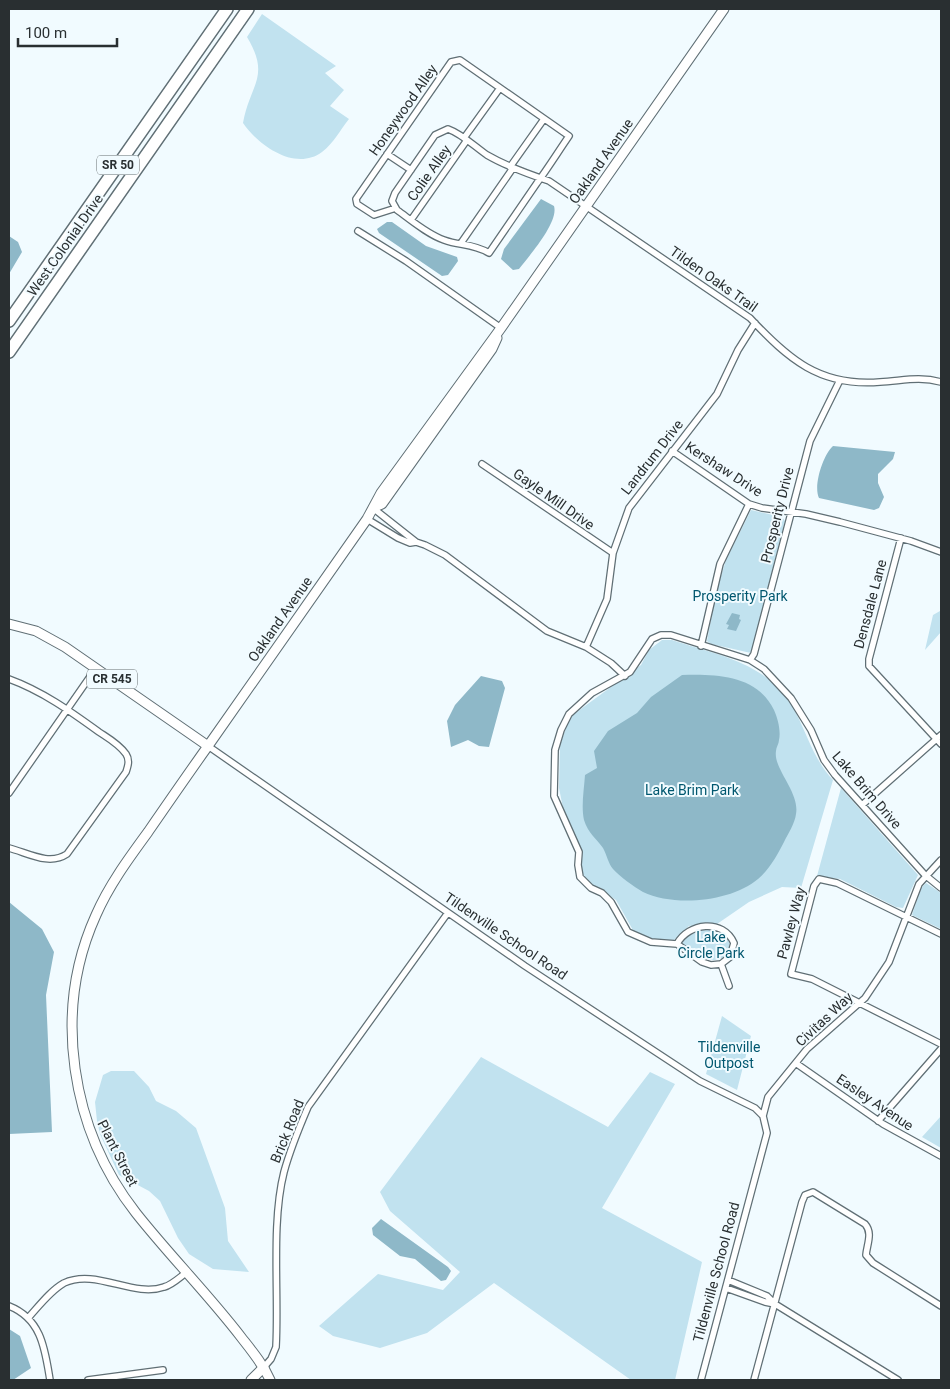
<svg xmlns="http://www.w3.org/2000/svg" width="950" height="1389" font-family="Roboto,sans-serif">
<rect width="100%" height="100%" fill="#f1fbff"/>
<path fill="#c1e2ef" d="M262 14 336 66 325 73 344 90 330 106 349 119C340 130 334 143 322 152 295 172 258 145 243 123 250 84 271 77 247 37Z
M751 510 782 517 785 521 751 653 711 644 707 641 716 592 726 560Z
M940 611 941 632 925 650 933 615Z
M662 640H672C720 656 771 663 796 713 808 737 815 761 833 780L801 888 782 887 749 902 717 924 689 926 672 942 654 941 634 932 616 900 587 881 579 867 580 852 563 808 559 788 560 745 570 717 641 665 649 650Z
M841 788 918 875 903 908 896 907 840 879 817 876Z
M926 883 941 893V929L912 915 921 888Z
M702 928C714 930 725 931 730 944L725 957C707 966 699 952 683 946L682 940Z
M722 1016 751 1036 737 1090 706 1074Z
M481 1057 608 1127 650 1072 675 1084 602 1208 702 1262 675 1380H631L494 1283 427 1333 380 1348 333 1336 319 1326 378 1274 443 1290 460 1272 390 1211 380 1192Z
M111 1071H134L149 1087 156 1101 176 1111 196 1128 225 1208 228 1241 249 1272 213 1269 189 1254 178 1238 160 1201 149 1191 119 1175 100 1134 97 1121 95 1102 103 1075Z
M941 1116V1148L922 1137Z"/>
<path fill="#8eb8c8" d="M541 199 554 206C559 222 529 256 519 269L513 270 501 259 504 249Z
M387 222H392L426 246 457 257 458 261 448 275 442 276 379 233 377 229Z
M9 236 18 242 22 252 9 274Z
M833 446 895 452 893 459 878 474V483L884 497 879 508 874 510 819 498C813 486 823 455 833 446Z
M732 613 740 615 739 619 741 620 736 631 727 629 729 625 726 624Z
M682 675C717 674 757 675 774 710 778 719 781 731 779 740 779 744 776 747 776 751 773 769 800 792 796 814 795 823 788 834 784 842 778 854 769 870 758 879 731 902 674 907 643 892 634 887 619 876 613 869 608 863 607 855 603 848 596 838 588 833 584 820 581 806 584 790 585 775L597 768 594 751 608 731 637 713 651 697Z
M481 676 502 681 505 688 489 747 479 746 468 740 451 747 447 721 455 705Z
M9 902 42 929 54 952 46 995 52 1132 9 1134Z
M381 1219 448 1267 451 1271 446 1280 441 1281 415 1259 400 1256 373 1235 372 1228Z
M9 1329 20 1336 31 1368 13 1380H9Z"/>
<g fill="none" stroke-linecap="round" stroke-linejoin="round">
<defs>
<path id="street" d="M464 138 500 88
M387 154 411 170
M510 167 544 119
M396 208 374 215 357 204 356 199 451 62 460 60 569 136C558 152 548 168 537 183L489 253C472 243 460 246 444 240 427 234 411 220 397 210L392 201 395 193 435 135 448 129C462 134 474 146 487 155 506 166 528 174 549 181L750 318C788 359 820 387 880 382 902 381 919 376 941 382
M411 220 467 140
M358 231 406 261 501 328
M461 243 513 168
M672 451 749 504 762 508 806 514 840 522 911 541 941 552
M482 464 613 553
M373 508 416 542
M367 519 398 538 410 543 416 542 425 545 445 555 547 631 586 647 611 663 625 676
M901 538 869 659V666L941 744
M701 646 720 564 749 504
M586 647 607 599 613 553 629 508 717 394 738 350 755 323
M750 660 754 654 810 441 840 380
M9 679C42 691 70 711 99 732 108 738 119 744 126 754 130 760 128 766 126 772L67 854C49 866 28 853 9 848
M208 746 525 966 700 1081 755 1108 763 1116 767 1133 701 1380
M9 793 96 668
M862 805 941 735
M941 934 837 883 819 879 814 886 791 974 812 979 941 1044
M677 944C688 923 723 918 734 943L730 957 721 964 711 965 702 962 677 944 651 942 628 932 611 902 602 893 591 888 580 877 578 865 579 852 554 796 555 750 561 730 569 714 592 693 630 672 652 639 661 635H671L750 660 764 669 791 698 811 730 824 760 835 775 925 875 941 888
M721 964 729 986
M797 1064 883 1124 941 1156
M763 1116 768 1097 807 1049 865 998 889 962 919 884 941 860
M878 1121 941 1049
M728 1280 767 1296 775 1304 898 1380
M726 1288 765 1302 775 1304
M9 1306C42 1319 45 1350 50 1380
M28 1318C39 1306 50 1291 64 1283 96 1268 133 1298 164 1287 172 1285 180 1277 187 1272
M264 1367 271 1359 276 1347C279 1293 271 1223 284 1172 290 1150 299 1128 308 1107L447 914
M88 1380 163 1370
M754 1380 802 1202 805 1195 813 1192 865 1224C873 1233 867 1244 866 1255L873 1263 941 1306"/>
<path id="secondary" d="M373 508 382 504 387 497 492 349 497 338
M208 746 367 519 381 493 501 328 724 9
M251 1380 264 1367"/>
<path id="primary" d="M9 624 36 631 65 647 208 746C188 774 168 803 148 832 129 858 109 885 96 915 52 1012 71 1130 136 1213 170 1256 208 1294 241 1337 252 1351 263 1364 270 1380"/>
<path id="highway" d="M9 321 227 9
M9 352 248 9"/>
</defs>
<use href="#street" stroke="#606f75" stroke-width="8"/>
<use href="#secondary" stroke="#606f75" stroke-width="11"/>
<use href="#primary" stroke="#606f75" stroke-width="11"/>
<use href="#highway" stroke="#606f75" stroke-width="14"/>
<use href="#street" stroke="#fff" stroke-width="5.5"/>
<use href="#secondary" stroke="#fff" stroke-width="9"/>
<use href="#primary" stroke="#fff" stroke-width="9"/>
<use href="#highway" stroke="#fff" stroke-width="11"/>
</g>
<g text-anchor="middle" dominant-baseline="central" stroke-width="4" stroke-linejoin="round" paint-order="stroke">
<g fill="#f1fbff" stroke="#656c6f" stroke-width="1">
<rect x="97" y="155.5" width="42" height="19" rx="4"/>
<rect x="87" y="669.5" width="50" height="19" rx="4"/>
</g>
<g font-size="12" font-weight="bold" fill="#292f31">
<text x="118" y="165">SR 50</text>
<text x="112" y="679">CR 545</text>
</g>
<g font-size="14" fill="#292f31" stroke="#f1fbff">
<text transform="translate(403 110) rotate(-55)">Honeywood Alley</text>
<text transform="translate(601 161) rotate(-55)">Oakland Avenue</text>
<text transform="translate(429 173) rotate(-55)">Colie Alley</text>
<text transform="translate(65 245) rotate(-55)">West Colonial Drive</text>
<text transform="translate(714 279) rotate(35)">Tilden Oaks Trail</text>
<text transform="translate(652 457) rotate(-52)">Landrum Drive</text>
<text transform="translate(724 469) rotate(33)">Kershaw Drive</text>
<text transform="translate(554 499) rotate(35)">Gayle Mill Drive</text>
<text transform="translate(777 515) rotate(-76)">Prosperity Drive</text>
<text transform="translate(870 604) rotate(-75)">Densdale Lane</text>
<text transform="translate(280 619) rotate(-55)">Oakland Avenue</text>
<text transform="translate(867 790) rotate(49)">Lake Brim Drive</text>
<text transform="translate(791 923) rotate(-75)">Pawley Way</text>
<text transform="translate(506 936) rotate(34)">Tildenville School Road</text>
<text transform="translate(824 1019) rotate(-43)">Civitas Way</text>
<text transform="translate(875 1102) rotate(34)">Easley Avenue</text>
<text transform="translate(287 1131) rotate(-68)">Brick Road</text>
<text transform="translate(118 1153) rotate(63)">Plant Street</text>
<text transform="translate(716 1272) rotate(-75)">Tildenville School Road</text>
</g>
<g font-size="14" fill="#00576f" stroke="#f1fbff">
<text x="740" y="596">Prosperity Park</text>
<text x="692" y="790">Lake Brim Park</text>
<text x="711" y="937">Lake<tspan x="711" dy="16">Circle Park</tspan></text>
<text x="729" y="1047">Tildenville<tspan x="729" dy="16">Outpost</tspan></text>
</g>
</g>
<rect width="950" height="1389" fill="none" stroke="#292f31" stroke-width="20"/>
<path d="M18 38v8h99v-8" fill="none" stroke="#292f31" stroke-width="2.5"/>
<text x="25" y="38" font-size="15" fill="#292f31" stroke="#f1fbff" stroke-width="4" paint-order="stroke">100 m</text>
</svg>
